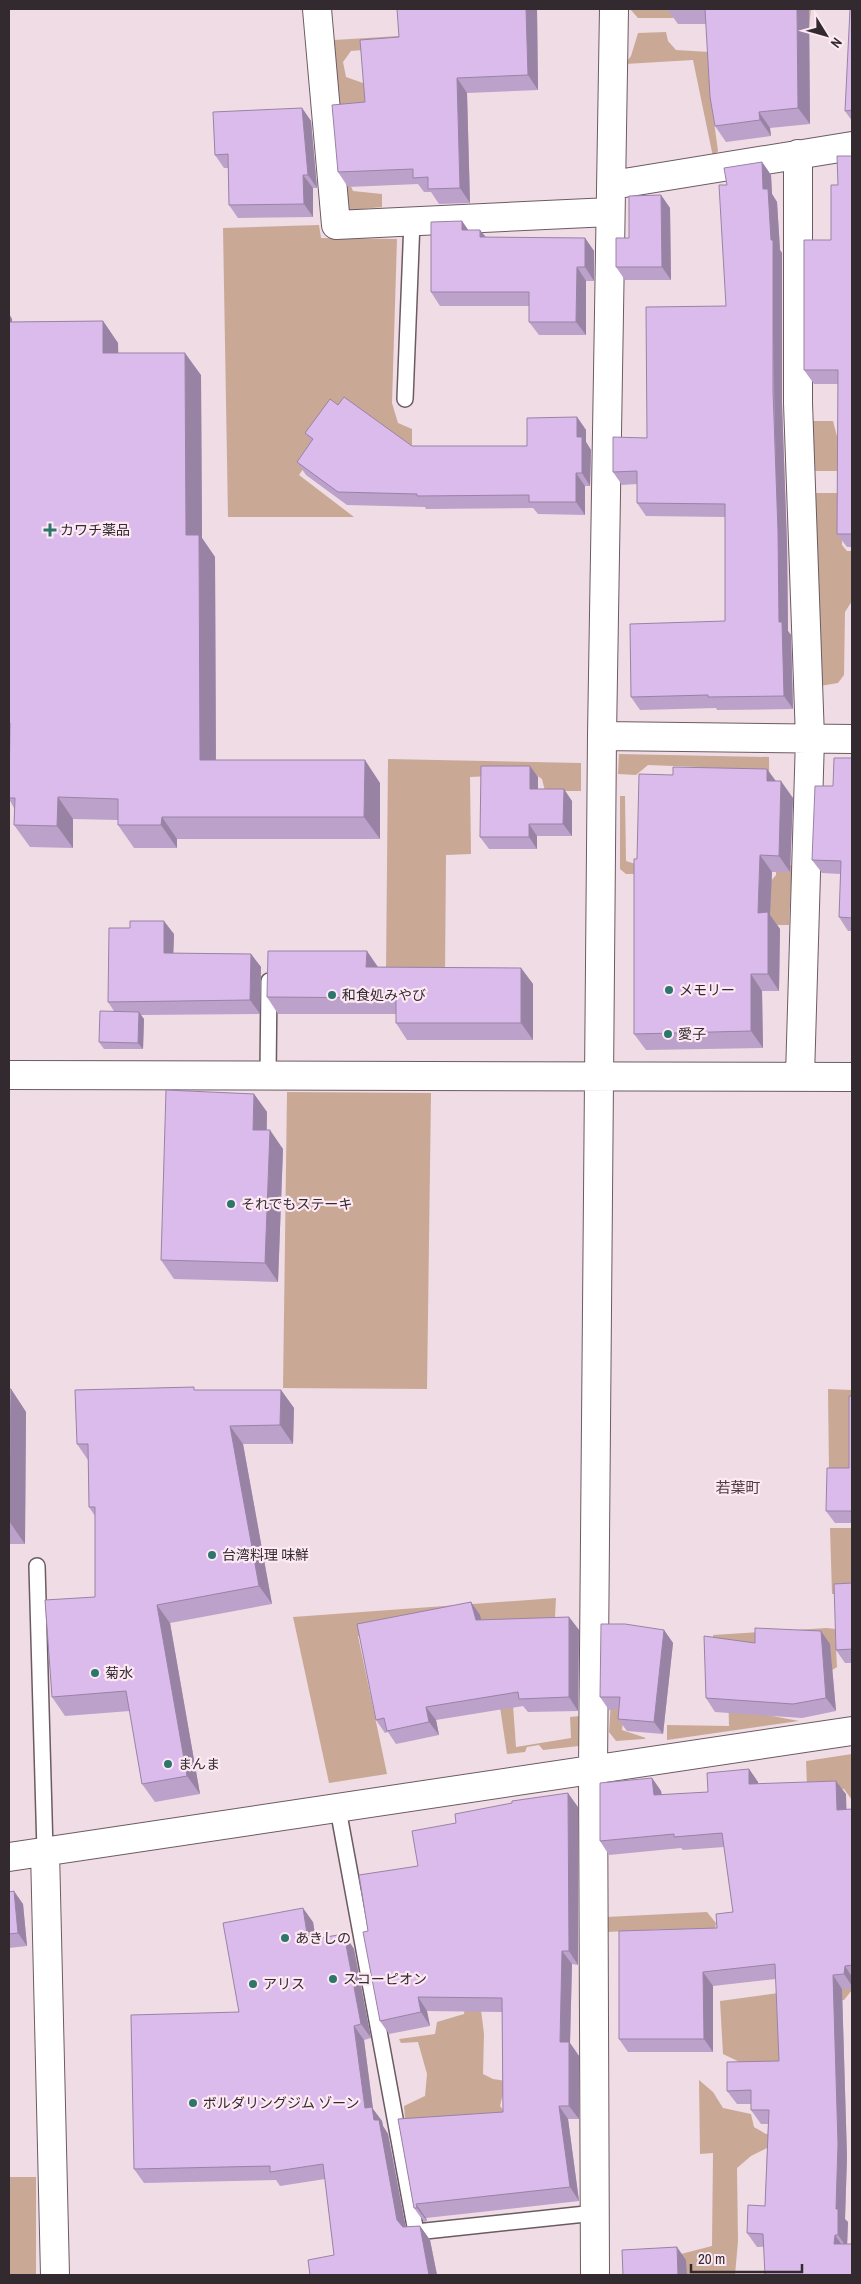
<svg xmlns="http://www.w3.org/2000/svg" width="861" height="2284" font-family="'Archivo Narrow','Noto Sans JP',sans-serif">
<rect width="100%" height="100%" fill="#f0dce5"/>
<path fill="#c9a996" d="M630 9H674L673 18H638Z
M794 9H811L809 27 800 56 710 92 718 151 713 157 693 60 625 64 631 56 638 33 666 32 668 41 676 50 726 53Z
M415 35 445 43 351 51 343 62 346 77 363 83 369 92 349 182 353 191 382 194V207L342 211 334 40Z
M319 225 321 238 397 239 392 403 398 423 412 429V467L345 409 299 475 354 517H228L223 228Z
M812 421H833L840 448 852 471 843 499 842 545 847 551H852V601L845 612 844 675 838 683 820 686 814 493H842L841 471H814Z
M619 754 769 757 770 882 776 875V866L792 865 789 925H700L698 873 626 874 620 869V796H625L626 861 642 866 700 782 699 767 648 765 636 775 618 774Z
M388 759 581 763V791H545L542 779 535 774 470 777 471 854 446 855 445 974 386 973Z
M287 1092 431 1093 427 1389 283 1388Z
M828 1389 852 1390V1468L848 1471 829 1470Z
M830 1528H852V1593L832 1594Z
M556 1598 555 1617 518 1624 425 1625 358 1636 387 1774 329 1783 293 1617Z
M827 1628 835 1629 837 1667 762 1714 799 1721 667 1740V1725L729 1726 728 1682 714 1671 713 1635Z
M613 1670 628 1682 622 1730 646 1738 644 1739 616 1741 609 1732Z
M513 1705 516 1747 571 1738 570 1717 579 1716V1746L543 1750 539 1745 527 1747 525 1752 507 1754 500 1707Z
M852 1754V1990L844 2000 801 2002 786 2067H750L723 2054 720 2001 836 1985 851 1884 852 1800 844 1789 807 1786 806 1761Z
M707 1912 716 1923 713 1945 692 1933 668 1929 607 1932 606 1917Z
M480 2002 484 2034 483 2074 493 2079 506 2081 500 2106 518 2127 406 2130 404 2106 425 2096 427 2074 418 2042 401 2043 399 2039 435 2034 437 2022 464 2014 465 2006Z
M699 2080 713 2092 723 2108 751 2114 754 2127 766 2134 805 2129 751 2156 737 2168 738 2241 735 2275H677V2255L712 2246 713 2153 700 2154Z
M9 2177H36V2275H9Z"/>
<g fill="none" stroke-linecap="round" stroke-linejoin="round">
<defs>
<path id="service" d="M405 399 412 221
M268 1076 269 981
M37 1566 45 1851
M338 1809 416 2232 595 2213"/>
<path id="minor" d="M317 9 336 225 610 212
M798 154V403L810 738 800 1076
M612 185 852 146
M602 736 852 739
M9 1075 852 1077
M45 1851 55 2275
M9 1857 852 1731
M595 2275 593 1768 602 736 614 9"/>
</defs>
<use href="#service" stroke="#6c5b63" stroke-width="18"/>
<use href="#minor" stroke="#6c5b63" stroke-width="30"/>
<use href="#service" stroke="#fff" stroke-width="15"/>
<use href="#minor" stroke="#fff" stroke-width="28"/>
</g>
<path fill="#bca1cb" d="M537 9 538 90 467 93 470 203 439 204 431 192H424L418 184 348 187 338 172 365 102 399 37Z
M667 9H809L810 124 770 128 771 136 726 142 715 126 706 24H678Z
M852 9V121L845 111Z
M302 108 311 121 317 188H313V217L238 218 229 205 228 168H224L215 155Z
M852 156V547H847L837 534 838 384H814L804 370 831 240 838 185Z
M762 162 771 175 772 194 777 202 780 250 782 253V403L787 544 788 631 791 635 793 709 717 710 716 708 640 710 631 697 725 621V517L646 516 637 503V484L622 485 613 472 647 438 726 306 727 185Z
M661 195 670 208 671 280H625L616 267 629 238Z
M462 221 468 230H480L486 237 585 238 594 251V281H586V335H539L529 322V306H440L431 292Z
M9 314 12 319V322L103 321 118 343V353L201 375 202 538 215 557 216 760 380 783V839H177V848H134L118 825V820L73 819V848L30 847 14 825V808L9 799 10 745H9Z
M338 405 412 446H527L577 417 586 430V442L591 450 590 486H585V515L538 514 533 508 426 509 425 507 347 505 306 475 297 462 311 441 305 433Z
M852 758V931H848L839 917 841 874 822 873 812 860 833 786Z
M530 766 538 777V789L572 801V836H537V849H489L480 837Z
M767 769 776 781 793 798 790 872H772L770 915 780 929 779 991H762L763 1048 646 1050 634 1034 637 859 673 775Z
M174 934 173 953 251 954 261 967 260 1014 140 1015 144 1019 143 1049H104L99 1042 114 1011 108 1002Z
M378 967 521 968 533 984V1040H407L396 1023V1014H278L267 997Z
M254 1094 267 1112V1130L283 1149 278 1282 174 1279 161 1260Z
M9 1389H11L26 1412 25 1544H9Z
M196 1390H281L294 1408 293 1444H243L272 1604 170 1623 200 1794 155 1802 142 1784 130 1711 65 1716 52 1697 95 1597V1516L89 1507 88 1460 77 1444Z
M852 1396V1523H835L826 1511 849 1468Z
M852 1583V1663H845L836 1650Z
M471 1602 480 1615 481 1620 569 1617 579 1630 578 1711 528 1712 523 1706 436 1720 439 1735 396 1744 388 1732 385 1733 376 1720Z
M664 1630 673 1643 663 1734 627 1731 618 1719 619 1709 609 1710 600 1697Z
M755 1643 830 1644 836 1711 802 1718 715 1712 706 1698Z
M749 1769 758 1782V1784L846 1794V1810L852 1809V1988L842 1989 847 2157 845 2219 848 2222 847 2244 757 2247 747 2233 765 2206 768 2124H761L751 2110V2104H737L727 2091 779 2061 776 1979 713 1986V2052H628L619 2039 717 1928 733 1912 724 1847 683 1850 681 1848 609 1855 600 1841 652 1778 661 1791 662 1795 708 1792Z
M578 1807V1965L572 1964 570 2043 579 2056V2119H568L579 2201 426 2218 427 2221 424 2222 414 2208 398 2119 503 2112 502 2012 427 2011 430 2026 389 2034 380 2021 368 1931 418 1866Z
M9 1892 23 1904 27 1946 9 1948Z
M313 1922 316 1939 344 1934 354 1949 371 2038 364 2040 373 2109 382 2121 383 2126 388 2134 406 2227 420 2226 430 2240 437 2275H310L334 2255 325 2179 280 2186 276 2180 144 2183 134 2169 239 2012Z"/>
<path fill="#9983a5" d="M526 9H537L538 90 528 75Z
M797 9H809L810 124 798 108Z
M457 78 467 93 470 203 460 188Z
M302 108 311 121 317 188 308 175Z
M759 112 770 128 771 136 760 120Z
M762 162 771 175 772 194 777 202 780 250 782 253V403L787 544 788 631 791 635 793 709 784 696 779 622 771 240 763 189Z
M303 175 313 188V217L304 204Z
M661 195 670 208 671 280 662 267Z
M462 221 471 234 462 230Z
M480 230 490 243 480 237Z
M585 238 594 251V281L585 267Z
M577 267 586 281V335L576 322Z
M9 314 12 319 13 344 9 338Z
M103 321 118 343 119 375 103 353Z
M185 353 201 375 202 538 215 557 216 783 200 760 186 535Z
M577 417 586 430V442L591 450 590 486 582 473 577 437Z
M576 473 585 486V515L576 502Z
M365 760 380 783V839L364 817Z
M530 766 538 777V801L530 789Z
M767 769 779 786 767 781Z
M781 781 793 798 790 872 779 856Z
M564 789 572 801V836L563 824Z
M58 797 73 819V848L57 826Z
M162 817 177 839V848L161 825Z
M529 824 537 836V849L529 837Z
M760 855 772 872 770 915 780 929 779 991 768 974 758 913Z
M164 921 174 934 173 966 164 953Z
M367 951 378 967H366Z
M251 954 261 967 260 1014 250 1000Z
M521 968 533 984V1040L521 1023Z
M751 974 762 991 763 1048 751 1031Z
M139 1012 144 1019 143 1049 138 1043Z
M254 1094 267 1112 266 1149 253 1130Z
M270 1130 283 1149 278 1282 265 1263Z
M11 1389 26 1412 25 1544 9 1521Z
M281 1390 294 1408 293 1444 280 1425Z
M230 1426 243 1444 272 1604 259 1586Z
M471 1602 480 1615 485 1634 476 1620Z
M157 1605 170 1623 200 1794 187 1776Z
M569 1617 579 1630 578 1711 569 1697Z
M664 1630 673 1643 663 1734 654 1722Z
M821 1631 830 1644 836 1711 826 1698Z
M426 1707 436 1720 439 1735 429 1722Z
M749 1769 758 1782 759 1797 749 1784Z
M652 1778 661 1791 663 1808 654 1795Z
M836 1781 846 1794 847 1824 837 1810Z
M568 1793 578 1807V1965L569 1951Z
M14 1891 23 1904 27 1946 18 1933Z
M303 1908 313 1922 318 1954 308 1940Z
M344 1934 354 1949 371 2038 361 2024Z
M562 1951 572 1964 570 2043 579 2056V2119L569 2106 560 2042Z
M845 1966 852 1977V1986L844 1974Z
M703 1972 713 1986V2052L704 2039Z
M833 1975 842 1989 847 2157 845 2219 848 2222 847 2248 838 2235 836 2209Z
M418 1997 427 2011 430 2026 421 2012Z
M354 2026 364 2040 373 2109 382 2121 383 2126 388 2134 407 2234 397 2220 365 2108Z
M559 2106 568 2119 579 2201 570 2187Z
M416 2204 426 2218 427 2221 417 2208Z
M420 2226 430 2240 437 2275H429Z
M835 2235 844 2248 834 2244Z
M677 2247 686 2260 687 2275H678Z"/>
<path fill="#dbbbec" stroke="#9983a5" d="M397 9H526L528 75 457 78 460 188 428 189V177L413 178V169L338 172 332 105 365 102 360 40 399 37Z
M705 9H797L798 108 759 112 760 120 715 126 710 97Z
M850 9H852V110L845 111Z
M302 108 308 175H303L304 204 229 205 228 154 215 155 213 112Z
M837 156H852V534H837L838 370H804V240H831V185H838Z
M762 162 763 189H768L771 240H773V390L778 531 779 622H782L784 696 708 697V695L631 697 630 624 725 621V504L637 503V471L613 472V437L647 438 646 307 726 306 719 185H727L724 168Z
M661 195 662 267H616V238H629V196Z
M462 221V230H480V237L585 238V267H577L576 322H529V292H431V222Z
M103 321V353H185L186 535H199L200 760H365L364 817H162L161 825H118V799L58 797 57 826 14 825 15 798H9L10 723H9V322Z
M344 397 412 446H527V418L577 417V437H582V473H576V502H529V495L417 496V494L338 492 297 462 313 439 305 433 330 399 338 405Z
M834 758H852V918L839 917 841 861 812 860 815 786H833Z
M481 766H530V789H564L563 824H529V837H480Z
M673 767 767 769V781H781L779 856 760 855 758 913 768 912V974H751V1031L634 1034V859H637L639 774 673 775Z
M130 921H164V953L251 954 250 1000 108 1002 109 928H130Z
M268 951H367L366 967 521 968V1023H396V998L267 997Z
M100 1011 139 1012 138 1043 99 1042Z
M166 1090 254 1094 253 1130H270L265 1263 161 1260Z
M194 1387V1390H281L280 1425 230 1426 259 1586 157 1605 187 1776 142 1784 126 1691 52 1697 45 1600 95 1597V1507H89L88 1444H77L75 1390Z
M9 1389H11L9 1521Z
M849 1396H852V1511H826L827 1468H849Z
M852 1583V1649L836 1650 834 1584Z
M471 1602 476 1620 569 1617V1697L519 1699 518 1692 426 1707 429 1722 387 1731 384 1718 376 1720 357 1624Z
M601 1624H625L664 1630 654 1722 618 1719 620 1697H600Z
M755 1628 821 1631 826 1698 793 1704 706 1698 704 1636 755 1643Z
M749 1769V1784L836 1781 837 1810 852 1809V1965L845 1966 844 1974 833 1975 838 2144 836 2209H838V2235H835L834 2244H852V2275H765L763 2234 747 2233 748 2205 765 2206 769 2110H751V2090L727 2091V2062L779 2061 775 1964 703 1972 704 2039H619V1931L717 1928 716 1914 733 1912 722 1833 674 1837V1834L600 1841V1783L652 1778 654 1795 708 1792 707 1773Z
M568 1793 569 1951H562L560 2042H569V2106H559L570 2187 416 2204 417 2208H414L398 2119 503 2112 502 1998 418 1997 421 2012 380 2021 363 1932 368 1931 359 1875 418 1866 412 1831 456 1823 455 1814 512 1803V1801Z
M14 1891 18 1933 9 1934V1892Z
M303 1908 308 1940 344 1934 361 2024 354 2026 365 2108 372 2107 374 2120H379L397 2220 403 2227 420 2226 429 2275H310L308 2260 334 2255 323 2164 270 2172V2166L134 2169 131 2015 239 2012 223 1923Z
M677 2247 678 2275H623L622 2250Z"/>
<g fill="#2e756b" stroke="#fde9f3" stroke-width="2">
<path d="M47.5 522.5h5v5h5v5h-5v5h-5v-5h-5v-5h5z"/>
<circle cx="669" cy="990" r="5"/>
<circle cx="332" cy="995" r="5"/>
<circle cx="668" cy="1034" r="5"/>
<circle cx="231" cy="1204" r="5"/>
<circle cx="212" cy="1555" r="5"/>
<circle cx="95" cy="1673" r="5"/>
<circle cx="168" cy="1764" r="5"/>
<circle cx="285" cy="1938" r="5"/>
<circle cx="333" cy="1979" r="5"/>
<circle cx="253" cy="1984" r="5"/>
<circle cx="193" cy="2103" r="5"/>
</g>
<g text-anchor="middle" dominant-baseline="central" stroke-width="4.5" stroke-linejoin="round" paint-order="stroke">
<g font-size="14" fill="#322a2e" stroke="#fde9f3" text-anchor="start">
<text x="60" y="530">カワチ薬品</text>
<text x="679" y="990">メモリー</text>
<text x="342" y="995">和食処みやび</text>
<text x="678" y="1034">愛子</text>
<text x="241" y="1204">それでもステーキ</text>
<text x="222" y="1555">台湾料理 味鮮</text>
<text x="105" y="1673">菊水</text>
<text x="178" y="1764">まんま</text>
<text x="295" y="1938">あきしの</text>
<text x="343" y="1979">スコーピオン</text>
<text x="263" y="1984">アリス</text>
<text x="203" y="2103">ボルダリングジム ゾーン</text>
</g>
<g font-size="15" fill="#4c3c44" stroke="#fde9f3">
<text x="738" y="1487">若葉町</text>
</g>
</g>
<rect width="861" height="2284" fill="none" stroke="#322a2e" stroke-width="20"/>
<g transform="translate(826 35) rotate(127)" stroke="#fde9f3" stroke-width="4" paint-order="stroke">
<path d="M0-4L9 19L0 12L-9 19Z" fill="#322a2e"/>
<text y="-8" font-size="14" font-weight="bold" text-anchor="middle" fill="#322a2e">N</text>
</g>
<path d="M691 2264v8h111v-8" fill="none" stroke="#322a2e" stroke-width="2.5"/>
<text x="698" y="2264" font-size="15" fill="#322a2e" stroke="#fde9f3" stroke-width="4" paint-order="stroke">20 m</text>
</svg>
